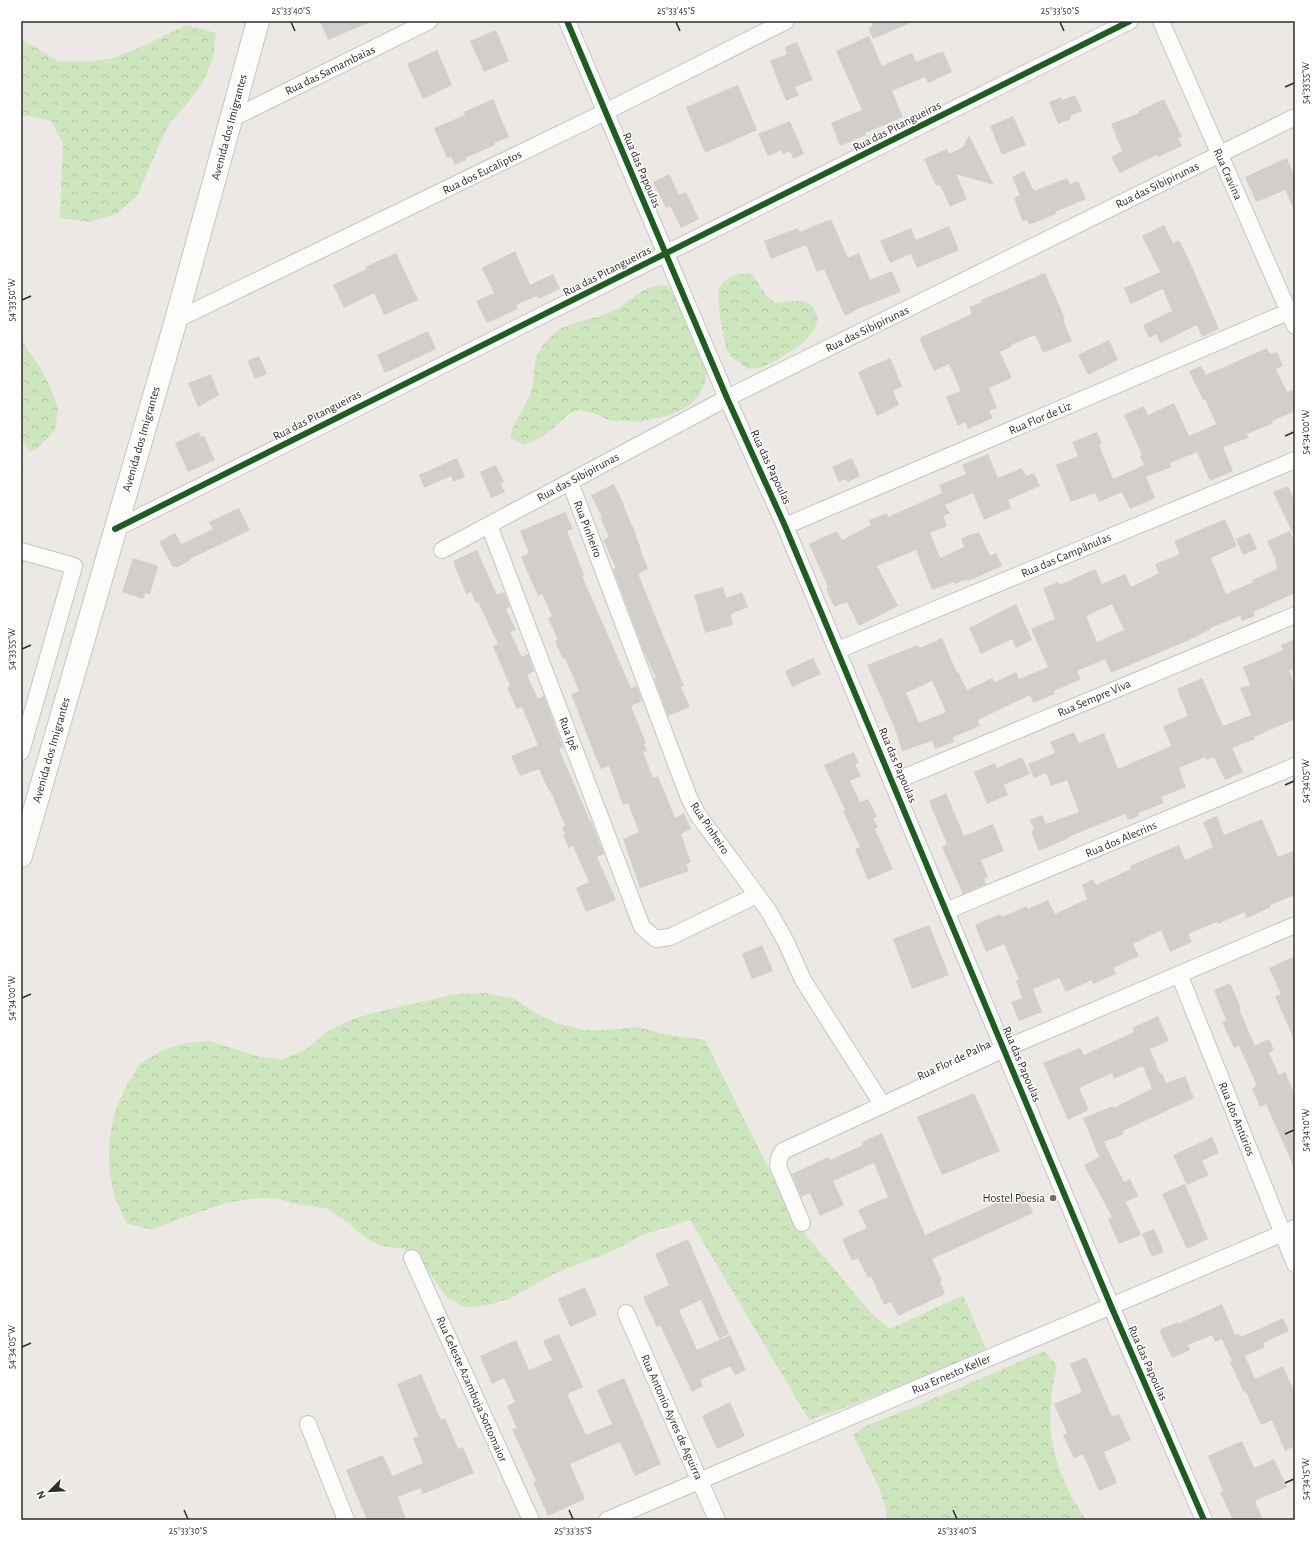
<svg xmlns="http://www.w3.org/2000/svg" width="1316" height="1541" font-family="'Alegreya Sans',sans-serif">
<defs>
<pattern id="forest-crowns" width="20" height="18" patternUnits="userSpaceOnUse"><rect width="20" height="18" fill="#cee6be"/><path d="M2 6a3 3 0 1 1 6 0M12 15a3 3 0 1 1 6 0" fill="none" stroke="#b1c6a4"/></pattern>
</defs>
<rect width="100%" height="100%" fill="#ece8e4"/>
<path fill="url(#forest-crowns)" d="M187 25 216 33 213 59 203 82 187 104 169 124 159 145 137 196 116 214 89 222 60 218 63 143 51 121 28 116H21V39L58 61 82 62 111 59 136 49Z
M738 274H752L766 295 775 303C786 303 803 297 812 306 814 309 816 314 818 317L815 329 806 340 796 348 773 362 760 368 748 369C741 364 731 358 727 351 724 342 716 297 719 289 723 280 730 277 738 274Z
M660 285 667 286 673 294 707 367C707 400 682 414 653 419 649 419 643 422 639 422 635 422 630 421 626 421 623 421 618 422 614 421 602 419 591 408 576 411 565 414 556 427 547 433 540 439 531 442 523 445L510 437C514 421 522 412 529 398 535 386 532 372 536 359 540 347 549 336 560 329 577 320 599 318 615 310 633 300 638 289 660 285Z
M21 340 40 367 50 387 58 408 55 430 39 447 30 452 21 439Z
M485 993 513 998 534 1012 556 1023 583 1030H608L638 1027 663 1034 705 1040 795 1222 871 1313 890 1329 963 1295 986 1349C928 1375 870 1399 809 1420L690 1220 642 1235 621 1247 598 1257 575 1265 553 1274 511 1298 485 1306 465 1307 447 1298 420 1259 405 1249 383 1246 367 1239 347 1222 326 1208 300 1205 276 1198 250 1199 226 1203 176 1220 152 1230 126 1223 115 1197 109 1171V1144L114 1114 125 1088 140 1064 161 1051 185 1043 210 1041 257 1056 282 1060 308 1048 329 1030 353 1019 377 1012 456 994Z
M1044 1351 1057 1365C1046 1414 1047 1447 1070 1494 1074 1503 1081 1511 1086 1520H888C883 1489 866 1462 853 1435L865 1426 914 1407Z"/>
<path fill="#d1cecb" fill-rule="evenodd" d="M320 21H373L328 40Z
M871 21H915L873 39 868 28 873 26Z
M496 30 509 61 484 72 470 41Z
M869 36 882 66 912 53 916 62 943 51 952 72 928 83 925 77 892 91 903 117 865 133 866 135 840 146 831 123 862 110 836 51Z
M797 42 813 80 795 87 799 95 786 101 770 61 787 54 785 47Z
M437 50 452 85 423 99 407 64Z
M738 85 757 130 705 153 686 107Z
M1075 95 1082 111 1070 116 1071 119 1058 124 1049 102 1061 97 1062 100Z
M493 99 509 137 494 143 495 145 465 158 466 160 455 165 451 157 447 158 434 128 465 115 464 112Z
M1164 99 1182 137 1178 138 1182 146 1158 157 1157 155 1120 173 1111 157 1122 151 1111 124 1139 113 1138 111Z
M1013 116 1026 145 1002 155 990 126Z
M790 121 804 154 793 159 790 151 783 154 782 150 768 156 758 134Z
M969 135 994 185 956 174 967 199 950 207 940 185 936 186 924 159 947 149 949 154 963 147Z
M1287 158 1295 177V212L1285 190 1256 202 1245 177Z
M1024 171 1034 191 1067 178 1070 184 1078 181 1086 199 1055 212 1056 214 1029 225 1027 220 1022 221 1014 198 1020 195 1012 177Z
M669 174 679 195 686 192 699 219 681 228 670 206 666 208 653 182Z
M831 219 848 258 859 253 870 280 892 271 901 292 860 308 845 316 824 269 817 272 806 245 771 259 764 241 798 228 800 232Z
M1164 225 1173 243 1179 240 1189 260 1219 329 1202 337 1197 325 1160 343 1156 334 1149 338 1143 325 1172 311 1163 289 1131 304 1124 288 1160 272 1142 236Z
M949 226 959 250 917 268 911 254 890 263 880 241 911 228 916 240Z
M515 251 530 285 553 274 560 289 538 299 537 296 516 305 518 309 487 323 476 301 494 293 482 268Z
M396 253 418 300 384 315 374 293 344 308 333 285 367 269 365 267Z
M1045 273 1065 319 1063 320 1072 341 1043 353 1035 335 1011 345V347L1000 352 1012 378 989 388 997 408 989 411 993 418 968 429 965 422 958 426 946 397 961 391 949 364 934 371 919 338 972 314 969 307 982 302 981 300Z
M428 331 436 349 385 373 377 355Z
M1109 340 1118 360 1088 375 1078 355Z
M1267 348 1270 354 1277 352 1283 366 1276 369 1287 392 1292 390 1295 397V411L1272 421 1273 423 1247 434 1248 438 1223 447 1233 471 1210 481 1197 452 1170 463 1171 467 1146 477 1155 498 1130 509 1122 492 1099 502 1095 493 1071 502 1056 465 1078 456 1072 442 1097 432 1102 444 1099 445 1113 479 1144 465 1140 456 1142 455 1124 415 1144 406 1148 415 1174 403 1189 436 1216 424 1205 399 1203 400 1189 371 1201 366 1206 375Z
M259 356 267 374 255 379 247 361Z
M890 358 902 386 893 391 899 405 877 416 858 372Z
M211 374 219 395 198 407 188 383Z
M199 432 201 437 204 436 215 460 188 472 175 443Z
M988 454 998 478 1022 468 1026 476 1034 473 1040 486 1008 500 1011 508 984 520 973 493 945 505 950 513 943 516 947 526 930 533 940 558 964 547 961 538 979 532 990 556 996 553 1002 566 968 581 967 579 955 584 954 582 932 590 916 550 877 566 898 606 859 626 847 602 834 607 826 588 828 587 809 544 837 531 842 540 871 525 869 520 887 513 888 517 942 493 939 485 966 474 962 465Z
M457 458 465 477 453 482 451 476 424 488 419 475Z
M852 458 860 476 848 482 846 479 839 482 832 467Z
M496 465 504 482 501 484 505 492 491 498 480 472Z
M614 484 624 505H623L636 534H635L641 549H640L648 569 638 574 684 686 681 687 690 707 668 716 654 678H656L642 647 613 569 616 568 603 540 609 537 600 517H602L591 495Z
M1288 486 1295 501V538L1273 492Z
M239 508 250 530 190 559V560L178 567H173L159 542 175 533 181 544 213 529 209 522Z
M565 512 573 529 567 531 584 575 582 576 631 688 637 686 642 701 631 706 646 743 644 744 647 751 643 752 653 778 658 776 675 818 684 813 691 829 681 834 691 862 686 864 689 871 640 888 623 839 639 832 628 803 623 805 609 766 601 769 596 758 571 694 579 691 565 658 563 659 555 641 558 640 548 618 552 616 542 594 538 596 521 557 529 553 520 531Z
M1225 519 1237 546 1211 558 1226 594 1253 582 1252 580 1277 569 1275 558 1267 541 1290 531 1295 543V593L1253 612 1255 616 1242 621 1240 616 1210 628 1211 629 1189 640 1111 673 1105 659 1077 671 1081 679 1054 691 1055 694 1033 703 1030 695 978 720 980 726 953 737 954 742 935 749 932 741 902 751 895 729 867 665 918 645 920 648 942 638 957 673 958 672 967 690 992 678 995 682 1016 672 1019 679 1048 667 1031 629 1055 619 1043 588 1058 582 1060 585 1095 569 1102 584 1125 574 1131 587 1159 573 1155 564 1180 554 1174 541ZM1112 604 1124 630 1097 642 1086 616ZM932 681 946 712 919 723 906 693Z
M1250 533 1257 549 1243 555 1236 539Z
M477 550 497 595 504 592 510 607 506 609 516 630 510 632 522 657 528 654 534 671 527 675 538 699 544 696 563 747 559 749 590 821H591L604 854 597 857 616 900 586 912 576 888 589 882 573 846 569 848 563 835 565 834 562 827 565 826 550 790 549 791 539 769 520 776 511 756 538 745 522 707 517 709 507 688 510 686 493 646 498 644 478 602 476 603 471 592 466 594 453 561Z
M133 558 158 566 150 594 145 593 143 599 122 592Z
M723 587 726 598 742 592 748 607 731 614 733 625 705 633 694 595Z
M1016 604 1032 640 1016 648 1012 639 981 654 969 628Z
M1295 639V678L1291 669 1289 670 1295 685V719L1254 737 1255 739 1232 748 1243 772 1225 780 1214 757 1207 760 1205 757 1179 768 1186 787 1161 797 1164 803 1138 813 1139 816 1128 820 1125 814 1068 837 1069 838 1039 851 1031 831 1034 829 1030 820 1042 815 1046 824 1079 812 1067 780 1051 786 1046 773 1034 778 1028 764 1055 753 1050 742 1074 732 1079 743 1104 733 1118 769 1171 746 1163 726 1188 716 1177 689 1202 678 1223 726 1251 715 1240 688 1250 685 1243 667 1283 650 1281 645Z
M813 658 821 674 792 687 785 671Z
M854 752 859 763 855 764 861 776 850 781 860 802 868 799 877 817 873 818 878 828 875 829 893 869 868 880 855 849 860 847 843 811 845 810 824 765Z
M1022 757 1030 774 1004 785 1008 795 987 804 974 772 995 763 997 768Z
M946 793 964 836 993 824 1004 851 981 860 988 877 984 879 986 884 963 894 942 847 947 844 929 801Z
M1217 816 1224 835 1262 819 1278 857 1295 850V895L1270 905 1271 907 1247 918 1244 912 1218 924 1217 922 1188 934 1192 942 1170 952 1161 930 1133 944 1139 956 1113 968 1116 974 1093 984 1092 980 1066 992 1059 978 1033 989 1042 1012 1019 1021 1011 1002 1022 998 1016 981 1019 980 1004 944 986 952 975 925 1000 914 1002 917 1027 906 1028 909 1048 900 1055 914 1087 899 1082 885 1093 879 1096 885 1131 869 1130 866 1179 845 1185 860 1213 847 1203 822Z
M929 925 949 975 912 989 893 939Z
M762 945 773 971 752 979 742 954Z
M1295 956V1042L1275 996 1281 994 1269 968Z
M1230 983 1241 1008 1239 1009 1255 1046 1269 1039 1274 1050 1269 1053 1279 1075 1285 1072 1295 1095V1170L1266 1104 1260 1107 1252 1088 1257 1086 1239 1046 1234 1048 1222 1022 1226 1020 1214 990Z
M1158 1016 1169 1041 1150 1049 1160 1074 1162 1073 1166 1083 1185 1076 1194 1098 1123 1131 1124 1134 1104 1142 1124 1182 1130 1179 1138 1196 1126 1202 1141 1235 1119 1244 1108 1219 1112 1217 1084 1165 1099 1157 1083 1118 1113 1106V1108L1152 1089 1143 1066 1114 1079 1112 1073 1079 1088 1089 1110 1068 1120 1043 1063 1080 1048 1084 1055 1134 1032 1132 1028Z
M974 1093 1000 1151 942 1175 917 1117Z
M882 1133 925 1235 1023 1191 1033 1213 932 1259 942 1280 940 1282 945 1294 898 1316 891 1302 884 1305 871 1276 868 1278 858 1258 852 1261 842 1239 867 1228 858 1210 888 1197 874 1163 833 1181 844 1205 820 1216 810 1193 801 1197 792 1174 828 1157 830 1160 863 1145 862 1142Z
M1212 1137 1219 1153 1202 1161 1209 1175 1187 1185 1173 1155Z
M1185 1184 1208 1239 1187 1249 1162 1194Z
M1154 1229 1164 1252 1152 1257 1142 1234Z
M688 1239 729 1334 719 1339 701 1300 679 1310 697 1350 730 1335 746 1370 735 1375 730 1366 700 1380 703 1386 692 1392 660 1325 657 1327 643 1297 669 1285 655 1254Z
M585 1287 597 1315 570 1327 558 1299Z
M1222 1304 1235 1335 1239 1334 1241 1337 1283 1318 1289 1331 1263 1343 1265 1347 1245 1356 1255 1379 1283 1366 1295 1393V1446L1285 1451 1272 1420 1261 1425 1246 1392 1244 1393 1230 1362 1232 1361 1222 1339 1215 1342 1212 1335 1188 1345 1190 1350 1172 1358 1159 1330 1178 1322V1324Z
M559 1334 583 1387 567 1394 586 1435 612 1424 597 1390 624 1378 661 1464 635 1476 620 1442 570 1464 585 1499 548 1516 533 1482 536 1481 512 1429 517 1428 507 1406 515 1402 504 1378 492 1384 480 1356 516 1340 529 1370 552 1360 543 1341Z
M1086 1357 1112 1417 1119 1414 1131 1440 1104 1452 1117 1483 1099 1491 1083 1454 1074 1458 1063 1435 1067 1433 1054 1404 1082 1392 1070 1364Z
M421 1374 441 1420 445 1418 458 1449 463 1447 474 1473 423 1494 420 1488 398 1497 406 1520H367L346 1470 383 1455 392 1476 423 1463 413 1438 418 1436 397 1384Z
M730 1402 745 1436 717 1449 702 1416Z
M1242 1441 1254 1468 1274 1459 1287 1487 1255 1501 1263 1520H1233L1220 1492 1223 1491 1208 1456Z"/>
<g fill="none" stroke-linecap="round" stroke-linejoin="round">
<defs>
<path id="street" d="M567 21 727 398 785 526 1111 1306 1204 1520
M1161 21 1295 326
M231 119 429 21
M176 320 605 112 786 21
M570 482 689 798 698 815 768 910 786 942 803 980 882 1104
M489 525 642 927 656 939 670 937 757 895
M785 526 1295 309
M115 529 1130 21
M442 550 727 398 1295 117
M21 551 74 566 21 752
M838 650 1295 460
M893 782 1295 615
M946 911 1295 766
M1179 974 1295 1264
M802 1223 778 1166 779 1158 783 1151 1004 1049 1295 925
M412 1258 531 1520
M626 1313 717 1520
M308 1424 346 1520
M607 1520 1295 1228"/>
<path id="secondary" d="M21 856 176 320 258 21"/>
</defs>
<use href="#street" stroke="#c5c4c5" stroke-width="18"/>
<use href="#secondary" stroke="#c5c4c5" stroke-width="24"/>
<use href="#street" stroke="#fcfcfb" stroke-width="16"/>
<use href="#secondary" stroke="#fcfcfb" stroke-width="22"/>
<defs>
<path id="cycleway" d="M567 21 727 398 785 526 1111 1306 1204 1520
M115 529 1130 21"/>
</defs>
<use href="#cycleway" stroke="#fff" stroke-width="8"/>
<use href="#cycleway" stroke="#1b5e20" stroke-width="6"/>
</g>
<path fill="none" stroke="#2e2e2e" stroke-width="1.5" d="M291 22 295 31M676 22 680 31M1060 22 1064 31M1285 87 1294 83M22 300 31 296M1285 436 1294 432M22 649 31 645M1285 785 1294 781M22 998 31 994M1285 1134 1294 1130M22 1347 31 1343M1285 1483 1294 1479M184 1510 188 1519M569 1510 573 1519M953 1510 957 1519"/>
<circle fill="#706f6e" stroke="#fff" stroke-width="1.5" cx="1053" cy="1198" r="4"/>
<g text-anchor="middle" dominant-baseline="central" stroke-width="3" stroke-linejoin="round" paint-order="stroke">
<g font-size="12" fill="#2e2e2e" stroke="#fff">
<text transform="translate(330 70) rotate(-26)">Rua das Samambaias</text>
<text transform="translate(897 126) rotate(-27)">Rua das Pitangueiras</text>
<text transform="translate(229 127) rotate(-75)">Avenida dos Imigrantes</text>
<text transform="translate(642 170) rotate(67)">Rua das Papoulas</text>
<text transform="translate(482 172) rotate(-26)">Rua dos Eucaliptos</text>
<text transform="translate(1228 174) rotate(66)">Rua Cravina</text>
<text transform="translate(1157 185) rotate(-26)">Rua das Sibipirunas</text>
<text transform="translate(607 271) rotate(-27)">Rua das Pitangueiras</text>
<text transform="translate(867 329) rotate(-26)">Rua das Sibipirunas</text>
<text transform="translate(317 415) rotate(-27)">Rua das Pitangueiras</text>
<text transform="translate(1040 418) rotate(-23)">Rua Flor de Liz</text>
<text transform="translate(141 439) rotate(-74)">Avenida dos Imigrantes</text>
<text transform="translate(771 467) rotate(65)">Rua das Papoulas</text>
<text transform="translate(578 477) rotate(-28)">Rua das Sibipirunas</text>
<text transform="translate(588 529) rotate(69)">Rua Pinheiro</text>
<text transform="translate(1066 555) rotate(-23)">Rua das Campânulas</text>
<text transform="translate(1094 698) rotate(-23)">Rua Sempre Viva</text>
<text transform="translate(569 734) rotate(69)">Rua Ipê</text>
<text transform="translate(51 750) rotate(-74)">Avenida dos Imigrantes</text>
<text transform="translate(898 765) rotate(67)">Rua das Papoulas</text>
<text transform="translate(710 828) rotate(56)">Rua Pinheiro</text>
<text transform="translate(1121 839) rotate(-23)">Rua dos Alecrins</text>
<text transform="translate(954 1060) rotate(-25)">Rua Flor de Palha</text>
<text transform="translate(1022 1064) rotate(67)">Rua das Papoulas</text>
<text transform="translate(1237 1119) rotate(68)">Rua dos Antúrios</text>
<text transform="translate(1148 1363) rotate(66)">Rua das Papoulas</text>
<text transform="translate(951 1374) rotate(-23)">Rua Ernesto Keller</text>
<text transform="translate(472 1389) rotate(66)">Rua Celeste Azambuja Sottomaior</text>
<text transform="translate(672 1417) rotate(66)">Rua Antonio Ayres de Aguirra</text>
</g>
<g font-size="12" fill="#2e2e2e" stroke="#fff" text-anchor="end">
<text x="1045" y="1198">Hostel Poesia</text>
</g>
</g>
<rect width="1316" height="1541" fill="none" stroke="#ffffff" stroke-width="44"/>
<g transform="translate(50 1491) rotate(246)" stroke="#ffffff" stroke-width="3" paint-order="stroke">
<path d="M0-3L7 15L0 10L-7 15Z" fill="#2e2e2e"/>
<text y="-6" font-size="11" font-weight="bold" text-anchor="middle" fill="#2e2e2e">N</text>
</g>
<rect x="22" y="22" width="1272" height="1497" fill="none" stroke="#2e2e2e" stroke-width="1.5"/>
<g font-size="10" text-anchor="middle" fill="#2e2e2e">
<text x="291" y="14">25°33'40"S</text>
<text x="676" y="14">25°33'45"S</text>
<text x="1060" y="14">25°33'50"S</text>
<text transform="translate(1305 83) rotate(-90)" y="4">54°33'55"W</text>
<text transform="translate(11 300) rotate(-90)" y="4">54°33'50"W</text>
<text transform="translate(1305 432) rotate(-90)" y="4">54°34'00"W</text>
<text transform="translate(11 649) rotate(-90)" y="4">54°33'55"W</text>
<text transform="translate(1305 781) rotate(-90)" y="4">54°34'05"W</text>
<text transform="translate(11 998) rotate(-90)" y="4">54°34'00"W</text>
<text transform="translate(1305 1130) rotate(-90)" y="4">54°34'10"W</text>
<text transform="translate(11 1347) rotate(-90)" y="4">54°34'05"W</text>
<text transform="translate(1305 1479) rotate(-90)" y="4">54°34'15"W</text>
<text x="188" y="1534">25°33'30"S</text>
<text x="573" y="1534">25°33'35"S</text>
<text x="957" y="1534">25°33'40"S</text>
</g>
</svg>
